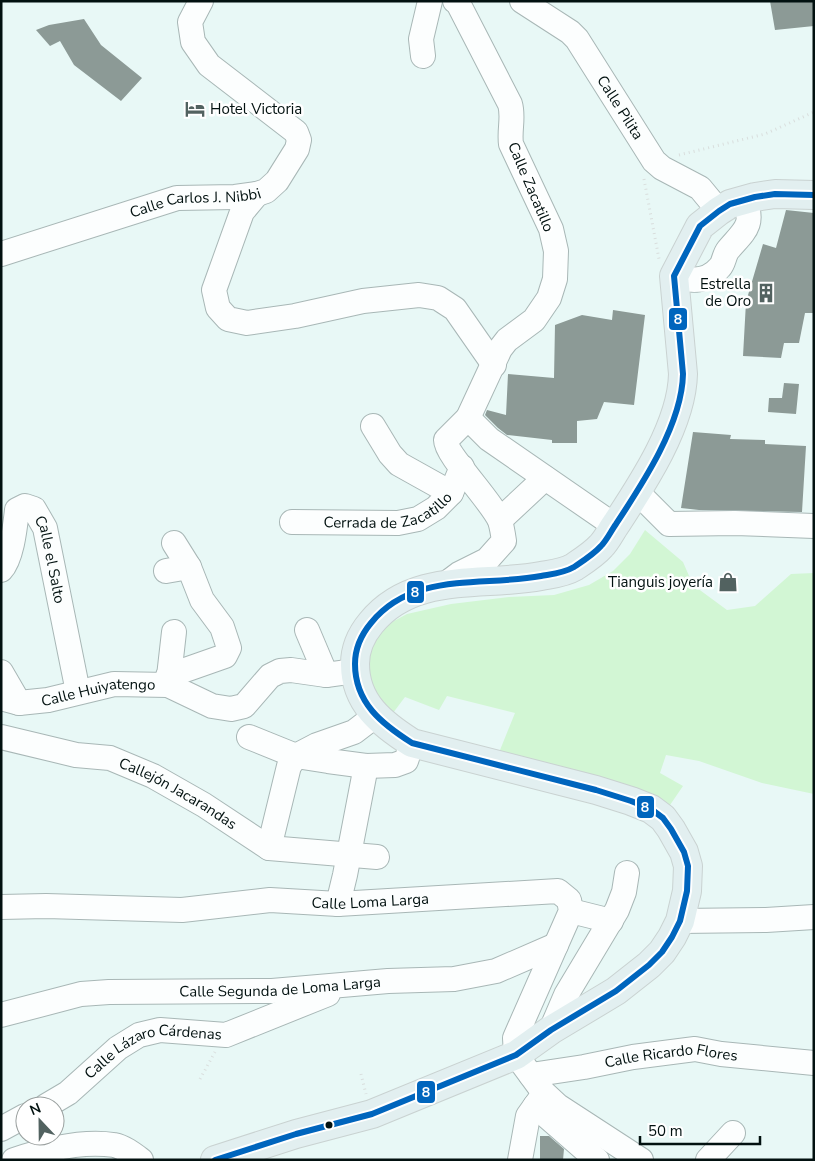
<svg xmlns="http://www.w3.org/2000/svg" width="815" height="1161" font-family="'Nunito Sans',sans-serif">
<rect width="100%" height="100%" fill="#e8f8f6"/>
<path fill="#d2f6d4" d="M645 530 683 562 693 585 727 610 755 606 791 574 814 573V794L762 783 699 761 666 755 660 773 683 786 670 805 498 755 515 713 447 696 439 710 405 697 393 713 378 702 368 680 366 656 379 629 407 614 451 604 509 597 554 595 589 585 613 571 630 554Z"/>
<path fill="#8c9a96" d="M770 1H814V26L775 30Z
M84 19 101 45 142 78 121 101 74 65 60 41 50 46 36 30 49 25Z
M786 210 814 213V313H805L799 343H784L781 358 743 356 746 302 763 244 776 248Z
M613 310 645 315 634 405 604 402 597 419 577 421V443H552V440L507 435 498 428 485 415 487 410 506 415 508 374 554 378 555 325 582 315 612 320Z
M784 383 799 384 796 414 768 412 769 398H782Z
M693 432 731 435 730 439 765 440V444L806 446 802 512 699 510 681 508Z
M540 1136H549L564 1149 563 1160H540Z"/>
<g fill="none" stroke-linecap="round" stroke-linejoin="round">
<defs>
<g id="minor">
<path id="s1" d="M522 1 570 32 577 39 654 161 662 168 700 188 719 211"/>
<path d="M423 56 421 39 430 1"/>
<path d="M257 194 242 212 214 290 218 308 228 319 247 323 295 316 363 301 419 295 438 298 455 309 494 365"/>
<path id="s2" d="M1 254 177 198 235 197 257 194 266 191 277 181 297 149 299 140 296 132 209 65 193 42 190 22 201 1"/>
<path d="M674 276C691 282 708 282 720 267 724 263 724 255 728 250 743 232 756 225 744 200"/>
<path d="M468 418 489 439 615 526"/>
<path d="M373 426 390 454 399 464 451 493"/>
<path d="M638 493 669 524 735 523 814 526"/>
<path d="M500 520 545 478"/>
<path id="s3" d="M292 522 398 523 418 519 436 508 451 493 462 467"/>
<path id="s4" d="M1 570C12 558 15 527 17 510L25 506 34 509 45 528 78 692"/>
<path d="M166 571 189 567"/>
<path d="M447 583 459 574 487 560 504 541C503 534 502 527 500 521 493 503 445 454 446 440L468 418 500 349 507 340 534 320 549 298 555 279 556 251 551 229 511 144C509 130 514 117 510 104L458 3 455 1"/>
<path d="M307 630 326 675"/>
<path d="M1 672 19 703"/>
<path d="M168 676 225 656 229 648 222 627 202 600 189 567 174 543"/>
<path d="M168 685 174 632"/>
<path id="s5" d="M1 698 19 703 48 700 114 684 168 685 212 706 231 709 244 706 270 676 280 671 291 670 326 675 355 671"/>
<path id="s6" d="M1 737 76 755 110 758 153 776 204 805 269 848 377 857"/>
<path d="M249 737 296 756 328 761 366 766 395 765 406 761 412 743"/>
<path d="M269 848 289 766 296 756 317 745 354 732 375 716"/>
<path d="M338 904 345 875 366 766"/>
<path id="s7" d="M1 907 46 906 182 910 270 900 338 904 558 891 569 900 571 911 515 1038 516 1055 544 1093 558 1106 641 1160"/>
<path d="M571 911 611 921"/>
<path d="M680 921 766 920 814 917"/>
<path id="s8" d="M1 1015 81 994 109 992 272 991 388 981 454 979 496 971 556 945"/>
<path d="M551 1030 566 995 617 910 624 892 627 873"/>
<path id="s9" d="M531 1075 584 1067 633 1057 695 1049 721 1054 814 1063"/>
<path id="s10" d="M46 1106 68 1093 118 1048 139 1035 160 1030 226 1035 328 994"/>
<path d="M535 1106 597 1160"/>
<path d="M1 1129 25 1116"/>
<path d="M14 1160C43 1150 82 1140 114 1145 124 1147 133 1154 141 1160"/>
<path d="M520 1160 528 1116 543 1095"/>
<path d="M708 1160 733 1133"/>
</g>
<path id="major" d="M215 1160 296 1134 372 1114 516 1055 551 1030 616 991 649 965 662 952 672 937 680 921 687 891 688 866 684 852 671 829 663 818 651 809 631 801 596 790 412 743C382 724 355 703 355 664 355 648 361 635 371 623 413 571 483 587 541 576 552 574 564 573 574 567 583 561 594 554 601 546 607 540 611 531 616 524 643 483 682 424 683 374L674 276 700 226 719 211 730 204 755 197 775 194 814 195"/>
</defs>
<use href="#minor" stroke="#a8b7b6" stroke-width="26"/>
<use href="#major" stroke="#c9d2d1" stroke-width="30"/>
<path stroke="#d9dedd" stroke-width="3" stroke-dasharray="1 4" stroke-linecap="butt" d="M679 155 765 134 814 112
M644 179 659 259
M361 1074 366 1094
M200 1079 215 1052"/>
<use href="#minor" stroke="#fcfefe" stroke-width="24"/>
<use href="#major" stroke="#e2eff0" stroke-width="28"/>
<defs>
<path id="bus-1" d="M215 1160 296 1134 372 1114 516 1055 551 1030 616 991 649 965 662 952 672 937 680 921 687 891 688 866 684 852 671 829 663 818 651 809 631 801 596 790 412 743C382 724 355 703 355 664 355 648 361 635 371 623 413 571 483 587 541 576 552 574 564 573 574 567 583 561 594 554 601 546 607 540 611 531 616 524 643 483 682 424 683 374L674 276 700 226 719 211 730 204 755 197 775 194 814 195"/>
</defs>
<use href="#bus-1" stroke="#fff" stroke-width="10"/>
<use href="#bus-1" stroke="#0065bd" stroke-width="6"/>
</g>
<defs>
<symbol id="hotel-bare" viewBox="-9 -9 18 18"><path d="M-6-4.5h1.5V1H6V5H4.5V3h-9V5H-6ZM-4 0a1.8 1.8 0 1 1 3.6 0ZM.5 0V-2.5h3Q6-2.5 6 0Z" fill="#526260" stroke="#fff" stroke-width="2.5" paint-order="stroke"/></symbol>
<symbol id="building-bare" viewBox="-9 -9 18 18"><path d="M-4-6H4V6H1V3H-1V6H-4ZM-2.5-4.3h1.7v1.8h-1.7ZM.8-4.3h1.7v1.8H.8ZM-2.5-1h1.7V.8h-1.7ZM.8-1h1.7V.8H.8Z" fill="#526260" stroke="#fff" stroke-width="2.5" paint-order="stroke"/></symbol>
<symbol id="shop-bare" viewBox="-9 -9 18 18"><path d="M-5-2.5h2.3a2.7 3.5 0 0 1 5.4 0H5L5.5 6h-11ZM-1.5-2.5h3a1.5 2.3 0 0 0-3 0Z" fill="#526260" stroke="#fff" stroke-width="2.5" paint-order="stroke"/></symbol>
</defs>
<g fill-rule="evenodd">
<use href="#hotel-bare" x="181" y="95" width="28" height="28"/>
<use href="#building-bare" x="752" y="279" width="28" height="28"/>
<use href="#shop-bare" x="714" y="568" width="28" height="28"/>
</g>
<circle fill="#021110" stroke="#fff" stroke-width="2" cx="329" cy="1125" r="4.5"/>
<g text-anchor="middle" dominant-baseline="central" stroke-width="5" stroke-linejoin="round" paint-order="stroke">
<g font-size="15" fill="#021110" stroke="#fff">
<text stroke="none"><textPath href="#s1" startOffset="148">Calle Pilita</textPath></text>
<text transform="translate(531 187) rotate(67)">Calle Zacatillo</text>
<text stroke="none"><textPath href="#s2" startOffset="202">Calle Carlos J. Nibbi</textPath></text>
<text stroke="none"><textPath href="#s3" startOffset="99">Cerrada de Zacatillo</textPath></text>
<text stroke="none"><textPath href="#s4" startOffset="135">Calle el Salto</textPath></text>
<text stroke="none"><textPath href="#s5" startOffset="99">Calle Huiyatengo</textPath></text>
<text stroke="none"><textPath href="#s6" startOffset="188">Callejón Jacarandas</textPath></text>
<text stroke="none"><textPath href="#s7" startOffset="370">Calle Loma Larga</textPath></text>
<text stroke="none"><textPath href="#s8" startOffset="282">Calle Segunda de Loma Larga</textPath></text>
<text stroke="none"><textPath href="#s10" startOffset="126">Calle Lázaro Cárdenas</textPath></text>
<text stroke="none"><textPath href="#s9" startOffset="142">Calle Ricardo Flores</textPath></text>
</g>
<g font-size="15" fill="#021110" stroke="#fff" text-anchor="end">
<text x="210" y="109" text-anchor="start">Hotel Victoria</text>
<text x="751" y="284">Estrella<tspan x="751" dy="17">de Oro</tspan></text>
<text x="713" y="582">Tianguis joyería</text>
</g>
</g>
<g stroke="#fff" stroke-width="2">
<rect x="668" y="307" width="20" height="24" rx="5" fill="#0065bd"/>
<rect x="406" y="580" width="19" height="24" rx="5" fill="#0065bd"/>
<rect x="636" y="795" width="19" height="24" rx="5" fill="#0065bd"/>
<rect x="416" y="1080" width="20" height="24" rx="5" fill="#0065bd"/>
</g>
<g font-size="14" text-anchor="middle" font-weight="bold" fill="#fff">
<text x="678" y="324">8</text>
<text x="415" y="597">8</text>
<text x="645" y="812">8</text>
<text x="426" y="1097">8</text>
</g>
<rect width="815" height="1161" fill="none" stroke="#021110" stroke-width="5"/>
<g transform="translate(40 1121) rotate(338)"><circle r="24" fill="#ffffff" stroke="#9aa09f"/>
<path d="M0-4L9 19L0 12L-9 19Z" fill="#526260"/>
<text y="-8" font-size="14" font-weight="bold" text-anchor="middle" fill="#021110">N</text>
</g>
<path d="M640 1136v8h120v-8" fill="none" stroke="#021110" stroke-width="2.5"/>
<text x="648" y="1136" font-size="15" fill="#021110" stroke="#ffffff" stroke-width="4" paint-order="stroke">50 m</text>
</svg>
